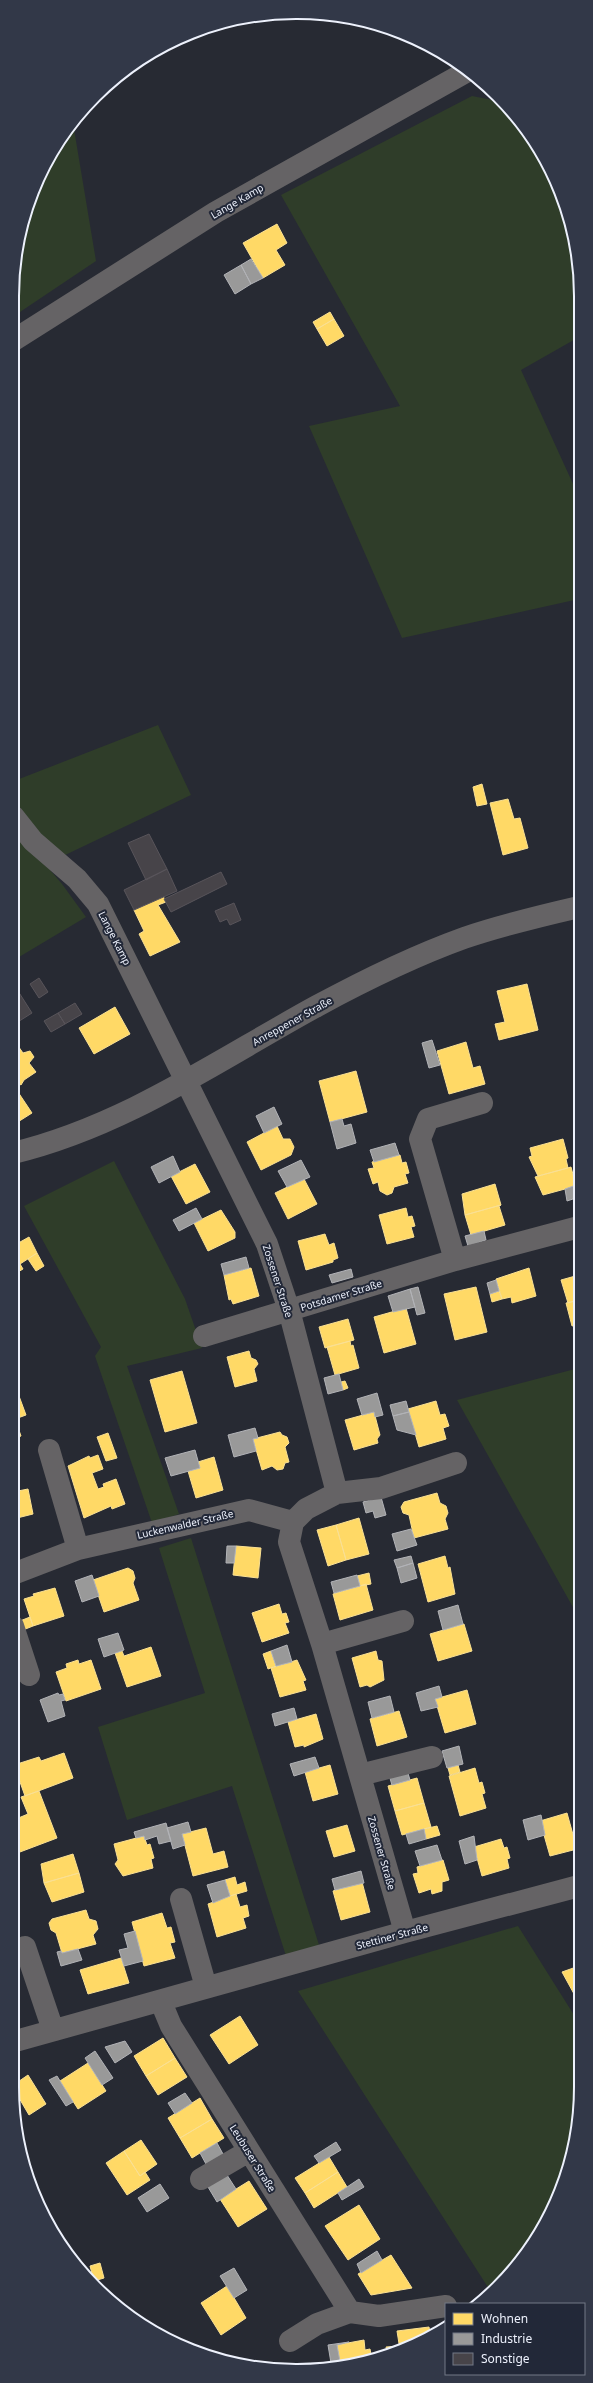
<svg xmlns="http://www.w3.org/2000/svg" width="593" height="2383" font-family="'Noto Sans',sans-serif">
<rect width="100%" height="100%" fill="#272a33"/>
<path fill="#2f3d29" d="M472 96 503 102 552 171 579 260V337L521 370 579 497V599L402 638 309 426 400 406 281 195Z
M73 123 96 261 14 316C14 298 12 277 15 259 21 208 43 164 73 123Z
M158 725 191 795 63 856C40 836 14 814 14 781Z
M14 828 62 884 86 917 14 960Z
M114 1161 185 1299 202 1348 127 1366 179 1514 152 1523 95 1356 101 1347 24 1206Z
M579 1368V1618L457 1400Z
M191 1538 319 1945 286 1956 232 1786 127 1820 98 1727 205 1693 159 1548Z
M518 1926 579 2023V2124L566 2178 543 2229 511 2274 491 2292 298 1991Z"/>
<path fill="#ffd966" stroke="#fae093" d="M277 224 287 243 276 250 285 265 263 278 243 243Z
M330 312 334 319 317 329 313 322Z
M334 319 344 336 327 346 317 329Z
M482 784 487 804 477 806 473 787Z
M508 799 514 819 520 818 528 848 503 855 490 803Z
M163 896 166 902 158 905 180 942 150 956 139 934 144 931 134 910Z
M527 984 538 1030 499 1040 495 1024 505 1022 497 991Z
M115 1007 130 1034 94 1054 79 1028Z
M466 1042 473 1068 480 1066 485 1084 449 1094 437 1051Z
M16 1043 23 1053 30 1051 34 1057 29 1063 36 1072 24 1080 21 1085 18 1083 14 1086 32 1113 13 1125V1045Z
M356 1071 367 1112 330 1122 319 1081Z
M277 1126 283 1139H290L294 1147 291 1155 261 1170 247 1142Z
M563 1139 568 1158 566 1159 568 1168 538 1176 529 1157 532 1156 530 1148Z
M400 1155 402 1163 406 1162 409 1173 405 1174 408 1183 394 1187 392 1193 387 1195 380 1191 378 1182 373 1184 368 1169 374 1168 372 1162Z
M195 1164 210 1192 186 1204 171 1176Z
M571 1167 576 1186 543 1195 535 1177Z
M304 1179 317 1204 288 1219 275 1193Z
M495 1184 501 1205 465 1215 462 1194Z
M501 1205 499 1206 505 1225 471 1235 465 1215Z
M406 1208 408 1217 412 1216 415 1226 411 1227 414 1237 387 1244 379 1215Z
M221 1210 235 1232V1238L208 1251 194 1223Z
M325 1234 329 1245 334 1243 338 1258 333 1260V1262L306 1270 298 1241Z
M29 1237 37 1253 20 1264 13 1252V1246Z
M13 1252 23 1269 13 1275Z
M37 1253 44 1266 36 1271 28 1259Z
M251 1268 259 1296 233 1304 231 1299 229 1300 224 1275Z
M529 1268 536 1296 512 1303 511 1297 502 1299 496 1279Z
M579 1275V1300L568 1303 561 1280Z
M476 1287 487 1332 455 1340 444 1294Z
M499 1291 502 1299 492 1302 490 1294Z
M579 1300V1324L572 1326 566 1303Z
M406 1308 416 1344 384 1353 374 1317Z
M348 1319 354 1340 325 1348 319 1327Z
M350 1341 351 1346 353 1345 359 1368 335 1375 327 1347Z
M249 1351 251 1358 256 1360 258 1364 254 1369 257 1381 235 1387 227 1357Z
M182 1371 197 1423 165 1432 150 1380Z
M345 1381 348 1388 343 1390 341 1382Z
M19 1396 26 1415 15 1419 21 1436 13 1439V1398Z
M436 1401 440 1415 445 1414 449 1426 443 1428 446 1439 419 1447 408 1409Z
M374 1412 380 1435 377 1439 378 1443 354 1450 345 1420Z
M280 1432 282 1435 287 1437 289 1443 285 1447 289 1462 285 1463 283 1469 277 1470 272 1466 262 1470 253 1439Z
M108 1433 117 1458 106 1461 97 1437Z
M98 1455 103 1469 92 1473 98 1489 104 1487 103 1484 116 1479 125 1504 112 1509 111 1506 84 1518 68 1466 89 1456 90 1458Z
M214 1457 223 1490 196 1498 188 1471 200 1468 198 1462Z
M28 1489 33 1514 13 1519V1492Z
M437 1493 440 1503 446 1506 448 1513 445 1519 448 1529 414 1538 409 1515 403 1513 401 1507 404 1502Z
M359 1518 369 1554 346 1560 336 1525Z
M336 1525 346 1560 328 1566 317 1530Z
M236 1546 261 1548 258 1578 233 1575Z
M445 1556 448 1568 450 1567 455 1594 428 1602 418 1564Z
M128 1568 133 1571 135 1578 133 1583 139 1600 104 1612 93 1580Z
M369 1573 371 1584 360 1586 357 1576Z
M366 1584 373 1610 340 1620 333 1594Z
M55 1588 64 1616 33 1626 24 1599 34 1596 33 1594Z
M279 1604 282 1614 286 1613 289 1622 285 1623 289 1633 262 1642 252 1613Z
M30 1617 33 1626 23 1630 20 1621Z
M464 1624 472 1651 438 1661 430 1634Z
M151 1647 161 1676 127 1687 115 1653 122 1651 124 1656Z
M271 1651 276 1666 268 1669 263 1654Z
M376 1651 378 1660 382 1661 384 1680 370 1687 367 1685 360 1687 352 1658Z
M78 1660 79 1664 91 1660 101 1689 66 1701 56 1672 67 1668 66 1664Z
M297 1660 306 1680 303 1681 306 1690 280 1697 271 1668Z
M467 1690 476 1724 445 1733 435 1699Z
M399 1711 407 1737 377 1746 370 1719Z
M316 1714 323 1739 304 1747V1745L295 1747 288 1722Z
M64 1753 73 1778 25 1796 14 1765 39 1757 41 1761Z
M330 1765 338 1794 313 1801 305 1772Z
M458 1765 460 1772 450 1775 448 1768Z
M475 1768 479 1783 482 1782 485 1793 482 1794 486 1808 460 1816 449 1776Z
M417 1778 424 1803 395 1811 388 1786Z
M39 1791 57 1838 12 1855V1809L16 1819 28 1814 21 1797Z
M424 1803 431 1827 402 1835 395 1811Z
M567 1813 577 1849 550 1856 540 1821Z
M347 1825 355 1851 334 1857 326 1831Z
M437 1826 440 1835 426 1839 424 1829Z
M206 1828 213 1854 224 1851 228 1867 193 1876 182 1834Z
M144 1836 147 1845 150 1844 154 1858 151 1859 153 1868 123 1876 115 1864 118 1860 114 1844Z
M501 1839 504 1848 507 1847 510 1858 507 1859 509 1868 482 1876 474 1847Z
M73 1854 79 1873 44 1883 41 1864Z
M443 1860 449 1880 442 1882V1891L432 1894 431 1889 419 1893 413 1874 418 1873 417 1867Z
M79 1873 84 1892 52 1902 44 1883Z
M235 1877 237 1885 245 1882 247 1891 230 1896 225 1880Z
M362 1882 370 1912 341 1920 333 1891Z
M236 1894 240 1907 247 1905 249 1916 243 1918 246 1928 217 1937 208 1904Z
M86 1910 89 1919 96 1921 98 1929 93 1935 96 1944 62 1953 56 1933 51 1930 49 1923 52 1919Z
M162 1913 167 1928 171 1927 175 1942 170 1943 175 1958 144 1966 132 1922Z
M121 1958 129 1983 88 1994 80 1970Z
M579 1966V2003L562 1972Z
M240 2016 258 2045 229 2064 210 2035Z
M163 2038 175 2058 146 2076 134 2056Z
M175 2058 187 2077 158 2095 146 2076Z
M88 2063 106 2091 78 2109 60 2081Z
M28 2075 46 2104 29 2115 12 2086Z
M200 2098 212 2119 180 2138 168 2118Z
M212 2119 224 2138 192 2158 180 2138Z
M141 2140 157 2164 140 2176 124 2151Z
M124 2151 140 2176 145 2172 150 2180 127 2195 106 2163Z
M329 2157 338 2172 305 2193 295 2178Z
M338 2172 347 2187 314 2208 305 2193Z
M249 2181 267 2209 238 2227 220 2199Z
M359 2205 380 2239 348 2260 325 2226Z
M391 2255 412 2288 371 2295 358 2274Z
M100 2263 104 2278 94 2281 90 2266Z
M227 2286 246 2318 221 2335 201 2303Z
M429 2327 430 2333 400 2350 397 2331Z
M364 2340 365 2350 370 2349 372 2360 341 2367 337 2345Z
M399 2346 400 2350 388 2356 386 2347Z"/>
<path fill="#999" stroke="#b2b3b7" d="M251 259 263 278 251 284 241 265Z
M241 265 251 284 235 294 224 275Z
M432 1040 440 1065 429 1068 422 1043Z
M274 1107 282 1124 264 1133 256 1116Z
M342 1119 344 1126 351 1124 356 1143 337 1149 330 1122Z
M395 1143 399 1155 374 1162 370 1150Z
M173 1156 180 1172 159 1183 151 1167Z
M301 1160 310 1177 287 1187 278 1171Z
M576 1185H579V1197L567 1201 565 1189Z
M196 1208 202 1219 179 1231 173 1220Z
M484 1231 486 1240 468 1246 465 1236Z
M246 1257 249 1268 224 1275 221 1264Z
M351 1269 353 1277 332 1283 329 1275Z
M496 1280 499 1291 490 1294 487 1283Z
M418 1287 425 1313 417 1315 410 1289Z
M410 1289 415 1307 393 1312 388 1296Z
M339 1374 343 1390 328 1394 324 1378Z
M377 1393 383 1415 375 1417 374 1412 362 1415 357 1399Z
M406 1401 409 1412 393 1416 390 1405Z
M409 1412 416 1435 397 1430 393 1416Z
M255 1428 258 1438 253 1439 256 1451 234 1457 228 1435Z
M195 1450 200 1468 171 1476 165 1458Z
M381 1497 386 1515 375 1518 373 1511 366 1513 363 1502Z
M411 1529 417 1545 397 1551 392 1534Z
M227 1546H236L234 1563H226Z
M411 1556 413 1563 397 1568 394 1560Z
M413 1563 417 1578 401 1583 397 1568Z
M92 1575 99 1596 82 1602 75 1581Z
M357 1575 360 1586 334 1593 331 1582Z
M458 1605 463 1624 443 1630 438 1611Z
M118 1633 124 1650 104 1657 98 1639Z
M287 1645 292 1662 276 1666 271 1651Z
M439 1686 442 1697 435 1699 438 1707 421 1711 416 1693Z
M58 1693 59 1695 63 1694 65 1700 61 1701 65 1716 48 1722 40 1700Z
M390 1696 394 1712 372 1718 368 1702Z
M294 1708 297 1719 275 1726 272 1714Z
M459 1746 463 1764 447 1768 442 1751Z
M315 1757 319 1768 294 1776 290 1764Z
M407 1770 410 1780 392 1785 389 1775Z
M541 1815 545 1835 528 1840 523 1820Z
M188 1822 191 1832 182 1834 185 1845 173 1849 167 1828Z
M166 1823 171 1841 159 1844 157 1836 145 1840 144 1836 136 1838 134 1832Z
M424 1829 426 1839 409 1844 406 1834Z
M474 1836 477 1860 465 1864 459 1841Z
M437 1845 442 1860 420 1866 415 1851Z
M361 1871 364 1883 335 1890 332 1879Z
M225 1880 230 1896 213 1903 207 1885Z
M135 1931 143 1961 124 1966 119 1950 128 1948 124 1934Z
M78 1949 82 1960 61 1966 57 1952 61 1951 62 1953Z
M125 2041 132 2052 115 2063 105 2047Z
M95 2051 113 2078 102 2085 85 2058Z
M57 2076 73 2102 66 2106 49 2080Z
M185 2093 192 2103 175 2114 168 2103Z
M336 2142 341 2150 319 2163 314 2156Z
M217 2143 223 2154 206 2164 200 2153Z
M227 2175 236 2189 217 2202 208 2187Z
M359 2179 364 2187 342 2200 338 2193Z
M160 2184 169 2198 147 2212 138 2198Z
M377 2251 382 2260 361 2273 357 2264Z
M234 2268 247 2290 234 2298 220 2276Z
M349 2342 337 2345 341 2367 332 2369 328 2345Z"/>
<path fill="#474449" stroke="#58545a" d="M149 834 167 869 146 880 128 843Z
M167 869 177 891 134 910 124 890Z
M221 872 227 884 171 912 164 899Z
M234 903 241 920 230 925 227 919 220 922 215 911Z
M39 978 48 992 39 998 30 984Z
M18 991 32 1013 13 1025V994Z
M75 1003 82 1014 65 1024 58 1013Z
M58 1013 65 1024 51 1032 44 1021Z"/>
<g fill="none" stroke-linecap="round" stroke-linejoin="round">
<path stroke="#656365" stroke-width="22" d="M14 340 216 212 466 72
M14 817 33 841 77 879 98 904 267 1244 289 1310 337 1493
M13 1153C125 1126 218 1060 317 1006 365 980 414 956 464 938 502 925 540 916 579 907
M455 1260 420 1139 428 1119 482 1103
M204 1336 455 1260 579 1227
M49 1450 78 1549
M13 1574 78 1549 249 1510 293 1522
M13 1626 29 1675
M322 1644 403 1621
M360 1775 432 1757
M181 1899 206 1987
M405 1932 322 1644 289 1542 293 1522 306 1509 337 1493 381 1488 456 1463
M25 1947 53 2030
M161 2002 171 2026 350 2312 379 2316 446 2306
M12 2042 405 1932 579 1886
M201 2179 249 2151
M290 2341 317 2324 350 2312"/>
</g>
<g text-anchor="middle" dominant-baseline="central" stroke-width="4" stroke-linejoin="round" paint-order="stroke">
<g font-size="10" fill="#edf1fc" stroke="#222838">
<text transform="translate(237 201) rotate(-30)">Lange Kamp</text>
<text transform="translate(115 938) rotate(63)">Lange Kamp</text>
<text transform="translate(292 1021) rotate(-29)">Anreppener Straße</text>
<text transform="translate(278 1281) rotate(72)">Zossener Straße</text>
<text transform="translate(341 1295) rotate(-17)">Potsdamer Straße</text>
<text transform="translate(185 1524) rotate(-13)">Luckenwalder Straße</text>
<text transform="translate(382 1853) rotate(74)">Zossener Straße</text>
<text transform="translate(392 1936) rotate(-15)">Stettiner Straße</text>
<text transform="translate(253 2158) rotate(58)">Leubuser Straße</text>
</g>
</g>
<path d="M0 0H593V2383H0ZM296 19H297A277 277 0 0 1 574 296V2087A277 277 0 0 1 297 2364H296A277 277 0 0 1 19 2087V296A277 277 0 0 1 296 19Z" fill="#323848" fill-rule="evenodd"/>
<path fill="none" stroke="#edf1fc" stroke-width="2" d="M296 19H297A277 277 0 0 1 574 296V2087A277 277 0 0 1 297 2364H296A277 277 0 0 1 19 2087V296A277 277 0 0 1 296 19Z"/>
<rect x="445" y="2303" width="140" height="72" fill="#222838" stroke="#737886"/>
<rect x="453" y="2313" width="20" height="12" fill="#ffd966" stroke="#737886"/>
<text x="481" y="2323" font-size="12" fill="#edf1fc">Wohnen</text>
<rect x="453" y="2333" width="20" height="12" fill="#999999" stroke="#737886"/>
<text x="481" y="2343" font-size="12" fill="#edf1fc">Industrie</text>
<rect x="453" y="2353" width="20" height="12" fill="#474449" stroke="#737886"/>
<text x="481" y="2363" font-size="12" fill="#edf1fc">Sonstige</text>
</svg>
